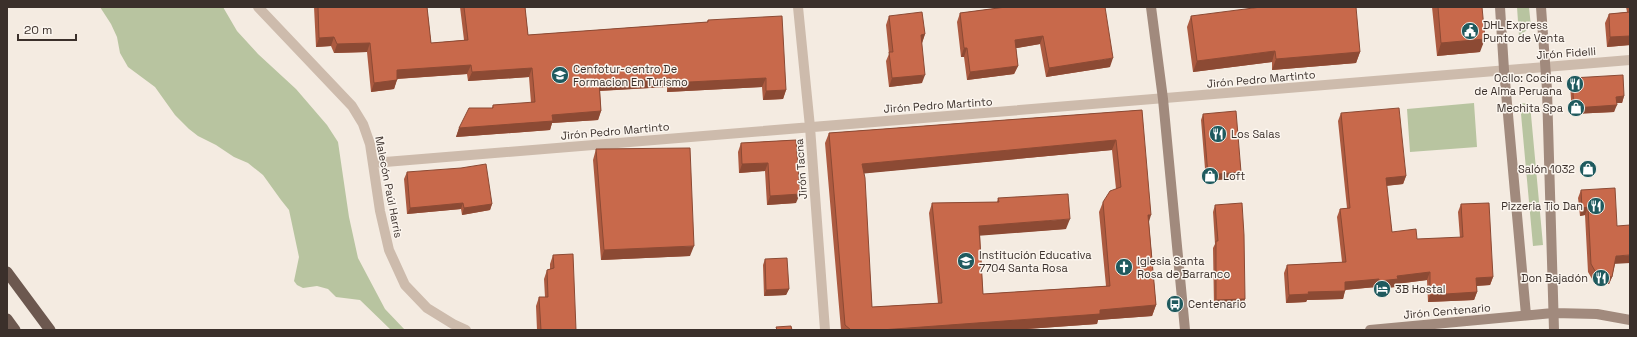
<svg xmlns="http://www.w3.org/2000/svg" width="1637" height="337" font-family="'Space Grotesk',sans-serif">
<rect width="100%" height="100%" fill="#f4ebe1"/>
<path fill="#b8c4a0" d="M100 7H223L237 31 258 54 296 89 327 125 338 142 349 217 358 258 385 309 405 330H391L360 300 336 297 328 289 317 286 303 288 297 285 294 281 299 257 289 210 281 200 263 175 248 163 234 157 216 145 198 136 189 129 175 115 155 87 128 67 120 53 117 37 111 24Z
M1517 7H1529L1531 27 1519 36Z
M1474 103 1477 147 1410 152 1407 109Z
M1520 103 1530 104 1543 245 1533 246Z"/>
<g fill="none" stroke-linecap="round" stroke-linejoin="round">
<path stroke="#cdbbac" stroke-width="10" d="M258 7 352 106 363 124 370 144 380 211 389 250 405 285 427 308 453 324 466 330
M798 7 810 127 825 330
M373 163 1630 60"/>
<path stroke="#a18a7d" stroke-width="10" d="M1151 7 1163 99 1185 330
M1500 7 1504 70 1526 315
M1541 7 1547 90 1554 330
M1370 330 1553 313 1597 314 1630 320"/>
<path stroke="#6c584f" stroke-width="11" d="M7 272 50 330
M7 319 15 330"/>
</g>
<path fill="#ac5a40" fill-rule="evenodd" d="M314 7H427L431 43 464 40 460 7H525L528 35 707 22 708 20 786 90 783 99 763 100 762 87 667 92V87L600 91 601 111 598 120 552 123 550 130 456 137 459 128 492 108 493 105 531 103 529 77 468 81 467 74 397 79 394 89 371 92 367 52 334 53 331 46 316 47Z
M1006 7 1110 67 1046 77 1040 44 1016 48 1018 66 1014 74 967 80 964 57H961L957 22 960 13Z
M1432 7H1482L1480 52 1437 56Z
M1626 7H1630V45L1607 47 1605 23 1609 14 1627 12Z
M889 16 925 34 922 43V83L889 87 886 61 889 54 886 25Z
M1191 16 1360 52 1356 63 1272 70V62L1193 72 1187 27Z
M1572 78 1624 96 1622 103H1616L1614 112 1572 114 1570 84Z
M1142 110 1149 223 1156 305 1152 316 1098 320 1097 324 1013 330H841L825 143 829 133ZM1112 150 1116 189 1103 202 1099 212 1106 286 983 294 980 235 1066 229 998 198 997 202 932 203 929 213 938 303 872 307 864 173Z
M1341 113 1406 176 1403 184 1386 186 1392 232 1417 239 1460 238 1458 212 1461 204 1493 277 1490 285 1477 286V292L1474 300 1428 302 1427 280 1396 284 1395 287 1377 289 1376 287 1345 290 1343 299 1307 300 1306 302 1286 303 1284 273 1287 265 1342 262 1337 217 1340 209 1347 208 1338 121Z
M1203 114 1241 172 1238 178 1206 181 1201 120Z
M796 140V203L767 205 765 171 739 173 738 152 741 143Z
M596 149 690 256 601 260 593 160Z
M407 172 492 204 490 210 462 215 461 209 407 214 404 179Z
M1581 190 1615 264 1612 277 1609 284H1595L1588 272 1585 215 1580 216 1578 198Z
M1215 205 1245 299 1242 306H1214L1213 248 1215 244 1213 212Z
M553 255 576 330H537L536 306 539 297H545L544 279 547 270 550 269V264Z
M765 259 789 289 786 295 764 296 763 265Z"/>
<path fill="#8c4a34" d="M925 34 922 43H917L921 35Z
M1043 36 1040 44 1011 49 1015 40Z
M1630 36V45L1607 47 1610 37Z
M334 37 331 46 316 47 319 38Z
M1485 39 1480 52 1437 56 1441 43Z
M370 43 367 52 334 53 337 44Z
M964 48H967L964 57H961Z
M1275 51 1272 62 1193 72 1197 61Z
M1360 52 1356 63 1272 70 1276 59Z
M1113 58 1110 67 1046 77 1049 68Z
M471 65 467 74 394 79 397 70Z
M1018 66 1014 74 967 80 970 72Z
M532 68 529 77 468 81 472 72Z
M925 75 922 83 889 87 892 78Z
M670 78 667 87 596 91 599 82Z
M766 78 762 87 667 92 670 83Z
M397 80 394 89 371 92 374 83Z
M786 90 783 99 763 100 766 91Z
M1624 96 1622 103H1614L1616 97Z
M1617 105 1614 112 1572 114 1574 108Z
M601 111 598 120 552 123 550 130 456 137 459 128 552 115Z
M1116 140 1112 150 859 174 862 164Z
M768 163 765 171 739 173 742 164Z
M1241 172 1238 178 1206 181 1208 175Z
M1406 176 1403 184 1383 186 1386 178Z
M800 194 796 203 767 205 770 196Z
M463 203 461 209 407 214 410 208Z
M492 204 490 210 462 215 464 208Z
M1588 207 1585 215 1580 216 1582 208Z
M1148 215H1151L1148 225Z
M1070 219 1066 229 976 236 979 226Z
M694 246 690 256 601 260 604 250Z
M1630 255V263L1613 264 1616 256Z
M1430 272 1427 280 1396 284 1395 287 1377 289 1379 281 1397 276Z
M1598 276 1612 277 1609 284H1595Z
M1493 277 1490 285 1473 286 1476 278Z
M1379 279 1376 287 1342 290 1345 282Z
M789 289 786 295 764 296 766 290Z
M1345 291 1343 299 1307 300 1306 302 1286 303 1289 295 1308 292Z
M1477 292 1474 300 1428 302 1430 295Z
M1245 299 1242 306H1214L1216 300Z
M1156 305 1152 316 1098 320 1097 324 1013 330H881Z"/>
<path fill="#c8694b" stroke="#8c4a34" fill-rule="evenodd" d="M318 7H427L431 43 468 40 464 7H525L528 35 708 22V20L782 16 786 90 766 91V78L670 83V78L599 82 601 111 552 115 553 121 459 128 469 108H493V105L535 102 532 68 472 72 471 65 397 70V80L374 83 370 43 337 44 334 37 319 38Z
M1006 7H1105L1113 58 1049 68 1043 36 1015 40 1018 66 970 72 967 48H964L960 13Z
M1261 7H1356L1360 52 1276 59 1275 51 1197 61 1191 16Z
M1438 7H1482L1485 39 1441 43Z
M922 12 925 34 921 35 925 75 892 78 889 52H893L889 16Z
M1630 12V36L1610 37 1609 14Z
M1623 75 1624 96 1616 97 1617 105 1574 108 1572 78Z
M1399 108 1406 176 1386 178 1392 232 1416 229 1417 239 1463 237 1461 204 1489 203 1493 277 1476 278 1477 292 1430 295V272L1397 276 1398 279 1379 281V279L1345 282V291L1308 292 1309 294 1289 295 1287 265 1346 262 1340 209 1350 208 1341 113Z
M1142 110 1151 215H1148L1156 305 1100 310V314L881 330H851L845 325 829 133ZM1116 140 1121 187 1110 191 1103 202 1110 286 983 294 979 226 1070 219 1068 194 998 198 999 202 932 203 942 303 872 307 865 178 862 164Z
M1236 111 1241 172 1208 175 1203 114Z
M796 140 800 194 770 196 768 163 742 164 741 143Z
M690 148 694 246 604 250 596 149Z
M486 164 492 204 464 208 463 203 410 208 407 172 461 168Z
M1615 188 1617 226 1630 225V255L1616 256 1612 277 1598 276 1591 264 1588 207 1582 208 1581 190Z
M1242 203 1244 235 1245 299 1216 300V241H1218L1215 205Z
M573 254 576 330H541L539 297H548L547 270 554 268 553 255Z
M787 258 789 289 766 290 765 259Z
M791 326 792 330H777L776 327Z"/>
<defs>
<symbol id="civic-disc" viewBox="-11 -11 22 22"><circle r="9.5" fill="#1f5a5e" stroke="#fbf5ee"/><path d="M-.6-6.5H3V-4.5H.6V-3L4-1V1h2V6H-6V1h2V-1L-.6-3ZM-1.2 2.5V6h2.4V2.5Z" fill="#fff"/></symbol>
<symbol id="school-disc" viewBox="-11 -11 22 22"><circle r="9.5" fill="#1f5a5e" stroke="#fbf5ee"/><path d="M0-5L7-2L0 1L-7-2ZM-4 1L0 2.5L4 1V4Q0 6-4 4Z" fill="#fff"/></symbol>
<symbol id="restaurant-disc" viewBox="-11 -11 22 22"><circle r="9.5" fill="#1f5a5e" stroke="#fbf5ee"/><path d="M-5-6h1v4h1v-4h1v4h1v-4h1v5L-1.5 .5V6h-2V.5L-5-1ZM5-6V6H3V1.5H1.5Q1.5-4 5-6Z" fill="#fff"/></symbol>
<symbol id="shop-disc" viewBox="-11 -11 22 22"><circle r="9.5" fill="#1f5a5e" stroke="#fbf5ee"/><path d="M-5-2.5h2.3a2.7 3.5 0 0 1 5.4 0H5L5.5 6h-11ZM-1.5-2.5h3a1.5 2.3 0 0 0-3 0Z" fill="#fff"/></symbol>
<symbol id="church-disc" viewBox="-11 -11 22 22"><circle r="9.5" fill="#1f5a5e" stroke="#fbf5ee"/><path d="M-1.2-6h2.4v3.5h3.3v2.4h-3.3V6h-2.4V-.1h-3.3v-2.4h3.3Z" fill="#fff"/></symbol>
<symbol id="hotel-disc" viewBox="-11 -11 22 22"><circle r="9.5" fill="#1f5a5e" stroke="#fbf5ee"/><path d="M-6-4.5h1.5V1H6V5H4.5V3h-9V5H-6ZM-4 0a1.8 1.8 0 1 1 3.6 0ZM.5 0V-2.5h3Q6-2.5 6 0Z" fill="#fff"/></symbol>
<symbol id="bus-disc" viewBox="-11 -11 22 22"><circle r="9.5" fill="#1f5a5e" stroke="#fbf5ee"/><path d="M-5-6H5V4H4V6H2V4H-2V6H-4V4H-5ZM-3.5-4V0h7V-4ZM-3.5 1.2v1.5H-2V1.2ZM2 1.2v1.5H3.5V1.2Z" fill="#fff"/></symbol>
</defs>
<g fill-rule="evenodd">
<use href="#civic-disc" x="1460" y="21" width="20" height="20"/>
<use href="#school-disc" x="550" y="65" width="20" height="20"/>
<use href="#restaurant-disc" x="1565" y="74" width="20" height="20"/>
<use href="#shop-disc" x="1566" y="98" width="20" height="20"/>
<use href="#restaurant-disc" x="1208" y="124" width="20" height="20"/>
<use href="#shop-disc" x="1578" y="159" width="20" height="20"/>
<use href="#shop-disc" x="1200" y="166" width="20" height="20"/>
<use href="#restaurant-disc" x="1586" y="196" width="20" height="20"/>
<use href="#school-disc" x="956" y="251" width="20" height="20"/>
<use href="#church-disc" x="1114" y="257" width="20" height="20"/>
<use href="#restaurant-disc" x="1591" y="268" width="20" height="20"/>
<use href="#hotel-disc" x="1372" y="279" width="20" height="20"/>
<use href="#bus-disc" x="1165" y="294" width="20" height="20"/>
</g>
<g text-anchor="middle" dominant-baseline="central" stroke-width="3" stroke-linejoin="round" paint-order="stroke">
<g font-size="11" fill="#3b302b" stroke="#fbf5ee" text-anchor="start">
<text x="1483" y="25">DHL Express<tspan x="1483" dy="13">Punto de Venta</tspan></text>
<text x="573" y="69">Cenfotur-centro De<tspan x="573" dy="13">Formacion En Turismo</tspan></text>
<text x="1562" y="78" text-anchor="end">Ocllo: Cocina<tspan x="1562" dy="13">de Alma Peruana</tspan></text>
<text x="1563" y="108" text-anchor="end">Mechita Spa</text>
<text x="1231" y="134">Los Salas</text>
<text x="1575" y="169" text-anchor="end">Salón 1032</text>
<text x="1223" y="176">Loft</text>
<text x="1583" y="206" text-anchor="end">Pizzeria Tio Dan</text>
<text x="979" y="255">Institución Educativa<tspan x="979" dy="13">7704 Santa Rosa</tspan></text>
<text x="1137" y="261">Iglesia Santa<tspan x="1137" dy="13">Rosa de Barranco</tspan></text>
<text x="1588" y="278" text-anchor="end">Don Bajadón</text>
<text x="1395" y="289">3B Hostal</text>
<text x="1188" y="304">Centenario</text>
</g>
<g font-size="11" fill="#3b302b" stroke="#fbf5ee">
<text transform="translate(1566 53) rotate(-4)">Jirón Fidelli</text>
<text transform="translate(1261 79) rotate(-5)">Jirón Pedro Martinto</text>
<text transform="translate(938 105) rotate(-4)">Jirón Pedro Martinto</text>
<text transform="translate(615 131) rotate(-5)">Jirón Pedro Martinto</text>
<text transform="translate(801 169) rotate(-94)">Jirón Tacna</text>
<text transform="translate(389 187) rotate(79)">Malecón Paúl Harris</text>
<text transform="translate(1447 311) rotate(-5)">Jirón Centenario</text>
</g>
</g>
<rect width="1637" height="337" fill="none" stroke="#3b302b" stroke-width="16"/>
<path d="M18 34v6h58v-6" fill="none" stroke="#3b302b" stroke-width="2"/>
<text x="24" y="34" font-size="12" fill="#3b302b" stroke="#fbf5ee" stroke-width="3" paint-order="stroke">20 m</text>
</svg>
